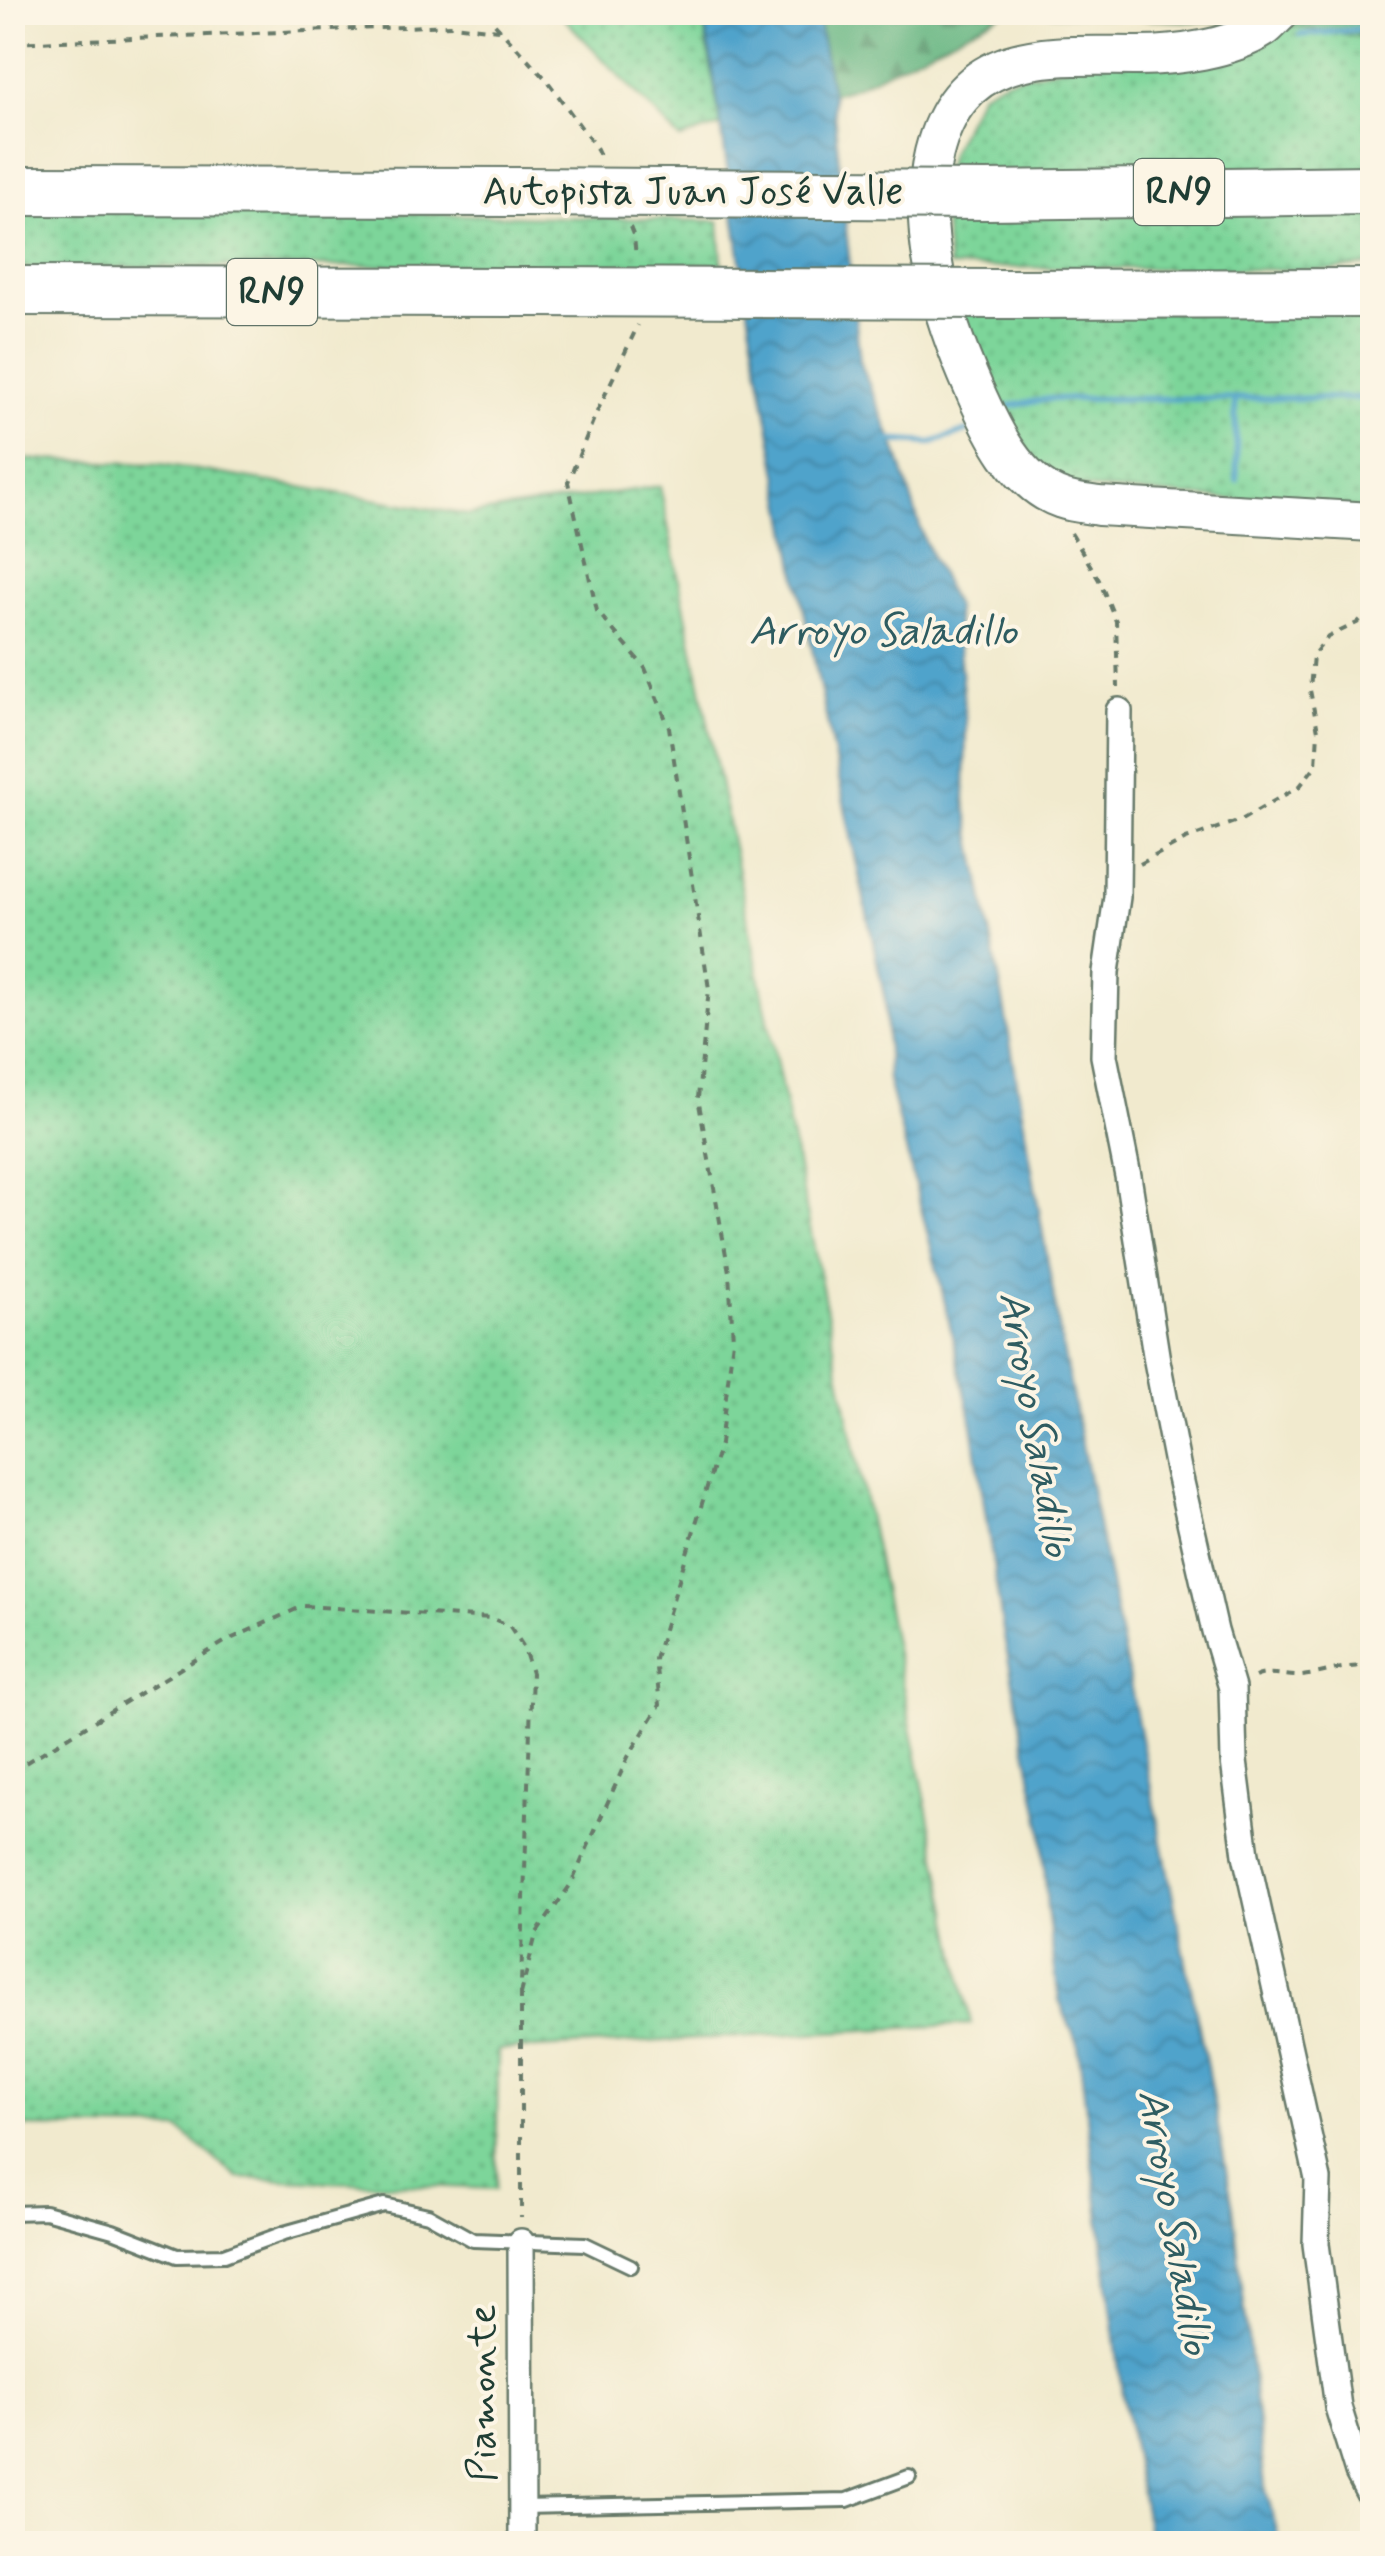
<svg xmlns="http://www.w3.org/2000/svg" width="1385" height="2556" font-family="Mynerve,sans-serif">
<defs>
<pattern id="grass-dots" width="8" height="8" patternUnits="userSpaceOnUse" patternTransform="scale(2.5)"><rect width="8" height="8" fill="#7dd59a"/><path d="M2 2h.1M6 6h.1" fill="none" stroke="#66ae7e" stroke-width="1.8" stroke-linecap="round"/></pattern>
<pattern id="forest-firs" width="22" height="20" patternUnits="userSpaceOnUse" patternTransform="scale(2.5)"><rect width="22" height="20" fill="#66b682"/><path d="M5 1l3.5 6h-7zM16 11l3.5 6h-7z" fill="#53956b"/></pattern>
<pattern id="water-waves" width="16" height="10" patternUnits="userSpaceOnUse" patternTransform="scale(2.5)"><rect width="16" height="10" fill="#50a3cb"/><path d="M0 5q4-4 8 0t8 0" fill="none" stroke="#4286a6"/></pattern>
</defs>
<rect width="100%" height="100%" fill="#fcf5e5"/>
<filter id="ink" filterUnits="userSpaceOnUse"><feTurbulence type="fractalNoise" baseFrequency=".01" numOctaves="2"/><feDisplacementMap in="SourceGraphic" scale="20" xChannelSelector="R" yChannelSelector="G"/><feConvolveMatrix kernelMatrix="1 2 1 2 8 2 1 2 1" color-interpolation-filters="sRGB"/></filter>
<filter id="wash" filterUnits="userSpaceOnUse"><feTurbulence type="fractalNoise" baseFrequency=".0048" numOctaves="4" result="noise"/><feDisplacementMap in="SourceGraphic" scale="40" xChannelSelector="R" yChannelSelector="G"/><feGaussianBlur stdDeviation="2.25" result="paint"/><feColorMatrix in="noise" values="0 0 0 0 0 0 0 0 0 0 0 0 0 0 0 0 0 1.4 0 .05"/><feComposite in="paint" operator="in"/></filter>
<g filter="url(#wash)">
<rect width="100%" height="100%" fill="#f1eace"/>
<path fill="url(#grass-dots)" stroke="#4e8967" stroke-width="2.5" d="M559 13H702L721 126 680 139Z
M1303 13H1372V172L945 176 950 153 981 93 1005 80Z
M13 204 719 221 722 264 13 268Z
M1372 209V265L1333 270 949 267 943 212Z
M1372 310V510L1069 487 1034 463 1011 425 961 313Z
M13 459 162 464 468 515 660 486 971 2024 498 2050 496 2189 238 2178 179 2129 13 2127Z"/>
<path fill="url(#forest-firs)" stroke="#427a5b" stroke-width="2.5" d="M817 13H1004L853 88 832 94Z
M1035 13H1372V39L1299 27Z"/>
<path fill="url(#water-waves)" stroke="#387080" stroke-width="2.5" d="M702 13H817L832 94 860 362 897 452 924 539 955 607 966 725 965 801 1002 994 1062 1345 1207 2067 1233 2207 1265 2486 1280 2543H1150L1122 2393 1078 2045 1059 2001 1047 1909 1042 1830 1004 1637 971 1418 940 1282 888 1080 885 1000 797 577 750 322 710 52Z"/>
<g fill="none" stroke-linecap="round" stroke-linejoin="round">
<path stroke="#50a3cb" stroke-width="6" d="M1300 35 1372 28
M1235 398 1237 480
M1010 406 1049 399 1372 398
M885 440 931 443 967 431"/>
</g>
</g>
<g filter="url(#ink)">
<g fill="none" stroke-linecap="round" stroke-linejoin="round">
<defs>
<path id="lane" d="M12 2213 45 2212 113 2231 177 2256 224 2255 284 2233 384 2205 428 2215 473 2240 585 2244 631 2266
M522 2507 847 2500 909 2477"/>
<path id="street" d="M1119 711 1117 897 1106 972 1104 1056 1128 1176 1157 1361 1178 1469 1215 1631 1232 1688 1234 1761 1246 1855 1318 2179 1316 2244 1338 2407 1358 2472 1372 2499
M521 2242 522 2544"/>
<path id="secondary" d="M1280 12C1274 17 1269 24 1263 28 1230 49 1176 56 1138 56 1049 56 961 45 934 153 915 232 942 317 974 389 992 430 1017 484 1062 499 1073 503 1087 504 1099 506L1372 522"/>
<path id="highway" d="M12 191 518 192
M986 195 1372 190
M12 291 531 292
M999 294 1372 293"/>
</defs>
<use href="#lane" stroke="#687a6a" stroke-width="18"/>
<use href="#street" stroke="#687a6a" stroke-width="30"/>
<use href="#secondary" stroke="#687a6a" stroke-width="42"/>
<use href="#highway" stroke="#687a6a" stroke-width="52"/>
<path stroke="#687a6a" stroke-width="4" stroke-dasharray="8 8" stroke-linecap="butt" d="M484 12 546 79 597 149 601 158
M12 43 452 25 498 30
M630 227 634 237 636 257
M1071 533 1099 580 1116 621 1118 687
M1140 864 1186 839 1243 819 1300 786 1316 765 1318 731 1310 690 1313 655 1328 637 1357 623 1372 609
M1255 1677C1270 1670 1286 1677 1302 1676 1330 1673 1343 1663 1372 1668
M12 1771 226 1641 303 1606 490 1618 509 1625 523 1646 532 1673 521 1983
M521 1992V2218
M521 1994 536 1934 571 1884 628 1757 660 1705 655 1659 720 1444 733 1340 729 1272 698 1098 709 989 669 727 645 668 597 611 568 482 595 416 638 325"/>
<use href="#lane" stroke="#fff" stroke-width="12"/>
<use href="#street" stroke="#fff" stroke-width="25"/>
<use href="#secondary" stroke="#fff" stroke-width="38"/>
<use href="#highway" stroke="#fff" stroke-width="48"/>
<defs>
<path id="highway-bridge" d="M518 192 986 195
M531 292 999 294"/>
</defs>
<use href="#highway-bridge" stroke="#687a6a" stroke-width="52" stroke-linecap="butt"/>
<use href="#highway-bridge" stroke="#fff" stroke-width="48"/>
</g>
</g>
<g text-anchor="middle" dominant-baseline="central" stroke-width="8" stroke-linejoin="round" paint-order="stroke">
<g fill="#fcf5e5" stroke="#617469" stroke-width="2.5">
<rect x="1134" y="159" width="90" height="66" rx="8"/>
<rect x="227" y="259" width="90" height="66" rx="8"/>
</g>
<g font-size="38" font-weight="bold" fill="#1f3d34">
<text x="1179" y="192">RN9</text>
<text x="272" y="292">RN9</text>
</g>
<g font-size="40" fill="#1f3d34" stroke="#fcf5e5">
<text x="693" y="193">Autopista Juan José Valle</text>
<text transform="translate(484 2393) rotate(-90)">Piamonte</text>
</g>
<g font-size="42" font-style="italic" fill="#2e5c61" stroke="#fcf5e5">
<text x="883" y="632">Arroyo Saladillo</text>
<text transform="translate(1034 1424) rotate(80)">Arroyo Saladillo</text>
<text transform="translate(1173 2222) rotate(80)">Arroyo Saladillo</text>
</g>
</g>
<rect width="1385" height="2556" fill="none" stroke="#fcf5e5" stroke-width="50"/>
</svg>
